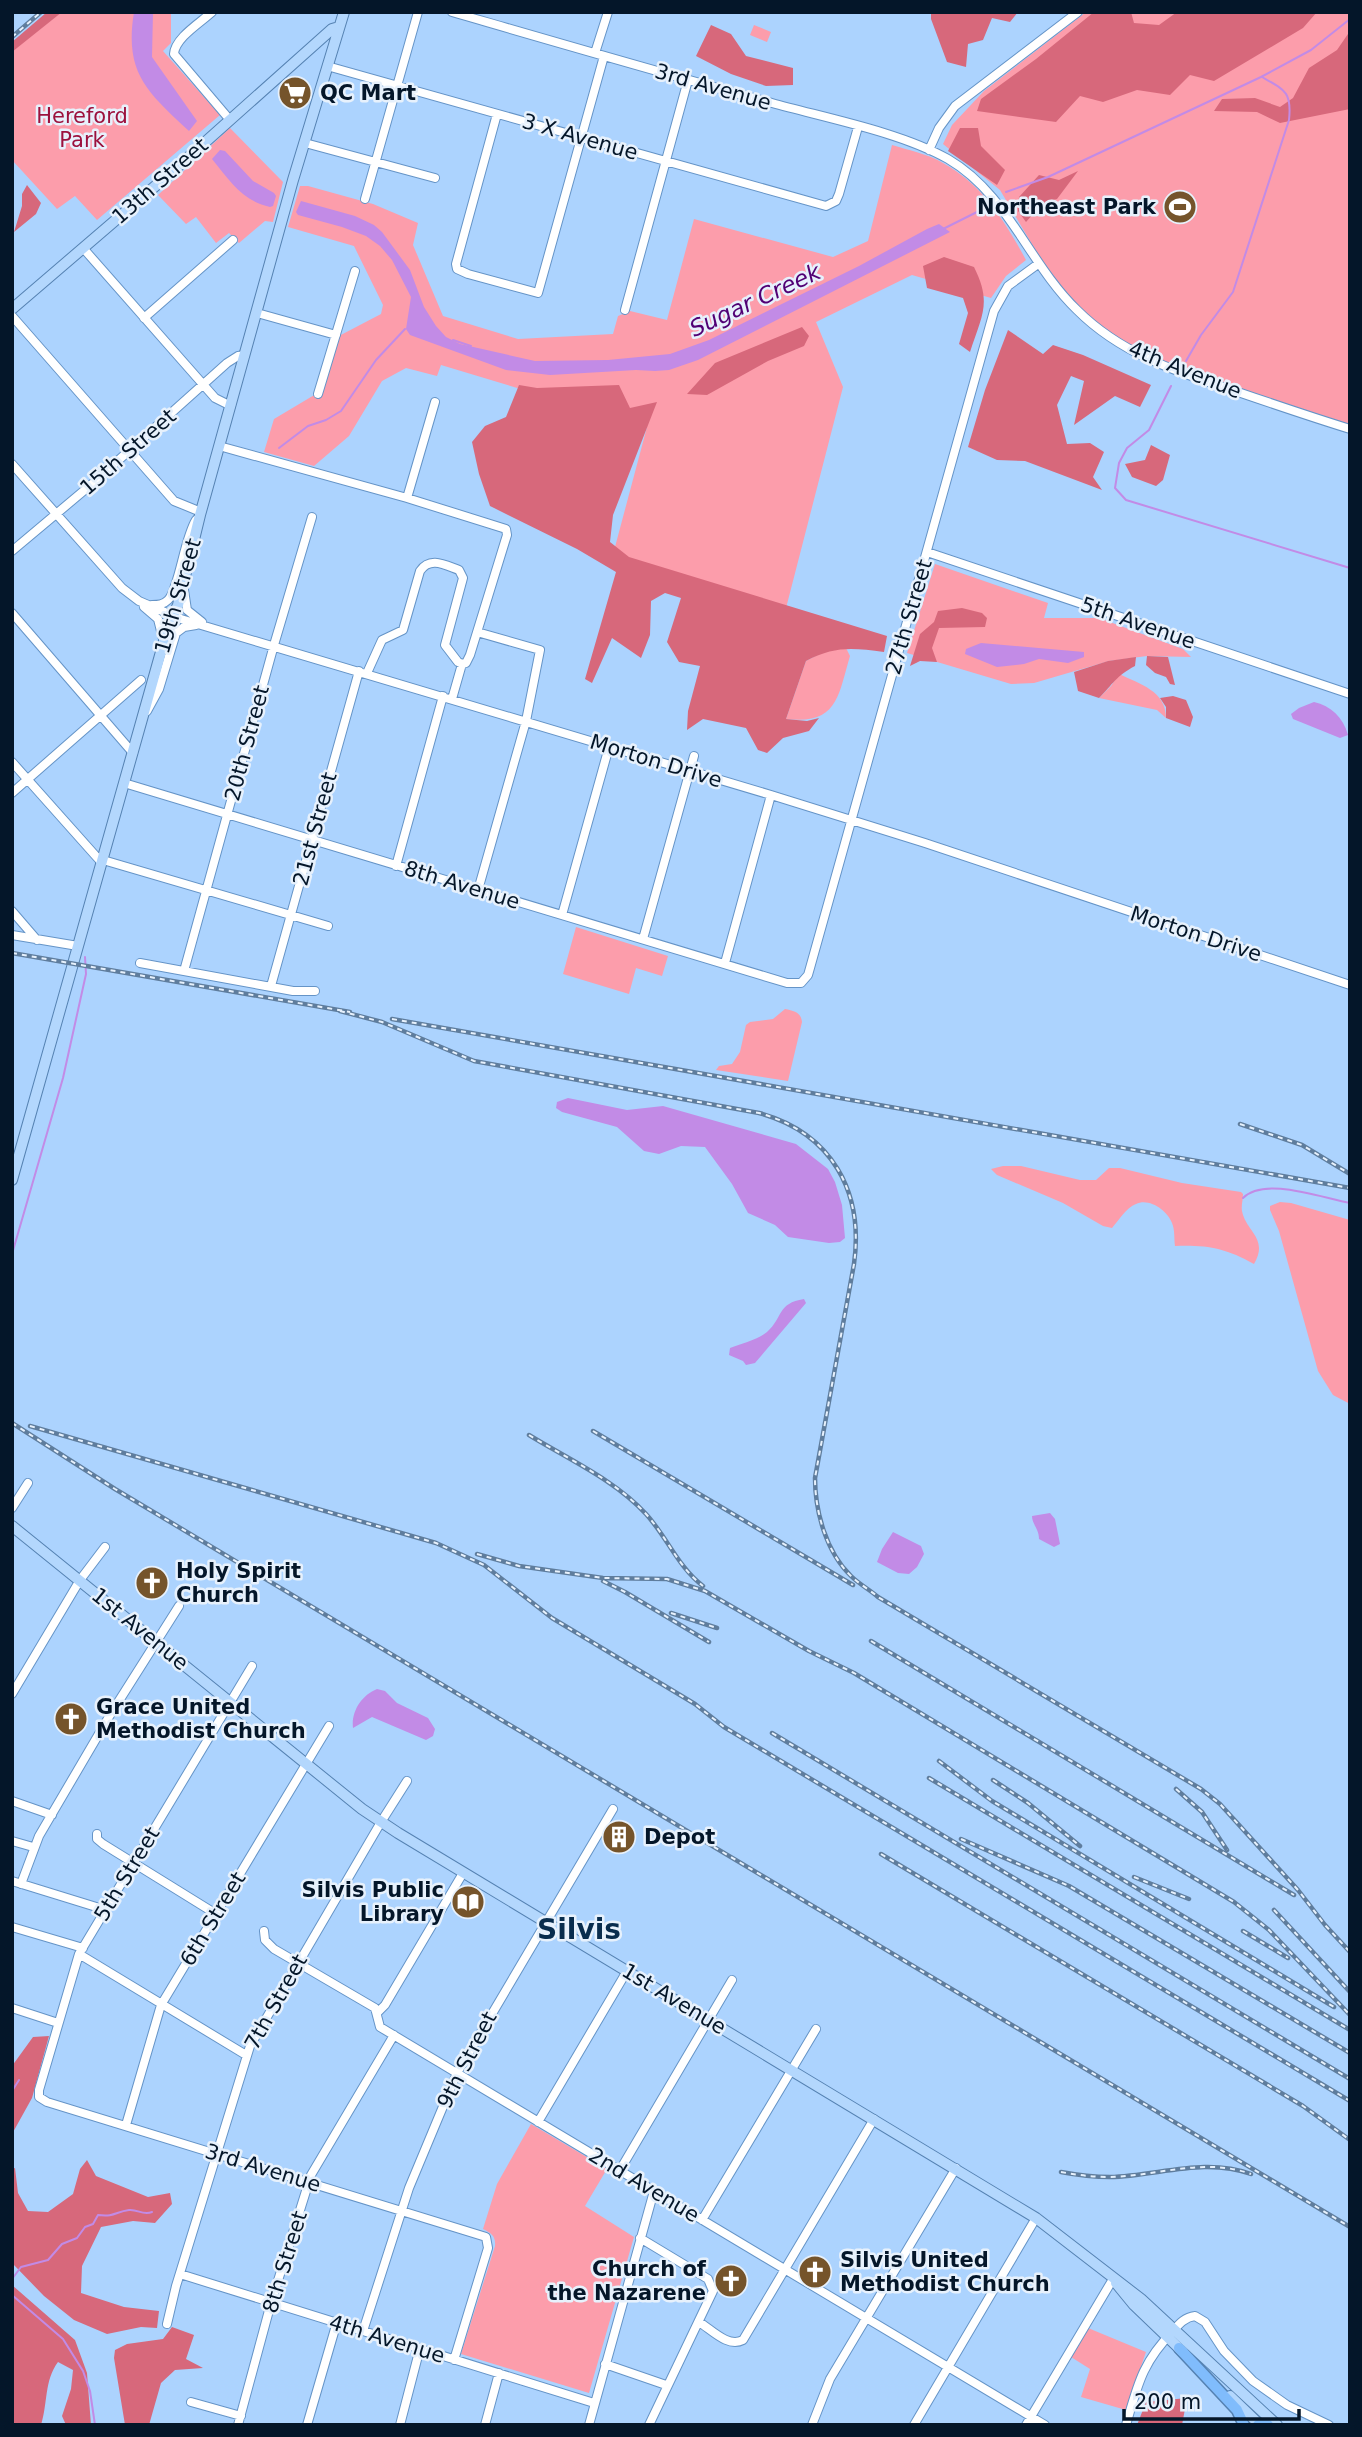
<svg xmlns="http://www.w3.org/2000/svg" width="1362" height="2437" font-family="'DejaVu Sans',sans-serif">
<rect width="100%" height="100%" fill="#acd3fe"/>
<path fill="#fc9dab" d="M50 12H171V43L163 51 220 115 97 220 75 196 57 209 12 160V44Z
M1086 12H1350V425L1162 362 1123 342 1094 321 1065 293 1046 268 1000 190 943 144 952 125 984 91Z
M754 25 771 32 767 42 750 35Z
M230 128 283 182 273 222 265 221 239 243 229 233 216 243 196 217 186 224 158 195Z
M892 145C908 150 928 154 943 163 983 185 1005 221 1026 260L1006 276 991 298 912 275 816 322 843 387 785 612 611 562 647 427 441 365 437 376 406 368 382 381 349 436 314 466 264 452 274 419 321 391 337 337 381 314 383 305 354 246 288 227 300 186H308L373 204 418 223 413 245 443 316 518 339 613 334 618 316 630 311 667 320 694 219 833 257 868 241Z
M935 564 1048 603 1044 618H1099L1183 649 1191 657 1147 656 1109 661 1034 683 1011 684 907 653Z
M846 648 850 656C838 696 838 725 786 719L806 661 825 651Z
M1119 674C1140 684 1166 691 1166 718L1157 710 1099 698 1111 686Z
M576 927 668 956 662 976 636 968 629 994 563 974Z
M785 1009C794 1011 801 1012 802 1022L788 1081 716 1070 719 1066 732 1064 740 1052 746 1025 750 1022 773 1019Z
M1003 1166H1021L1080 1180H1096L1109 1168H1120L1182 1183 1241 1192 1243 1194C1243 1200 1241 1206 1242 1211 1246 1232 1269 1238 1254 1264 1225 1248 1208 1245 1175 1246 1174 1239 1175 1230 1172 1223 1168 1211 1149 1197 1136 1204 1126 1208 1119 1220 1112 1228L1103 1226 1063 1203 997 1175 991 1169Z
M1280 1202 1291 1203 1350 1220V1404L1333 1395 1318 1371 1279 1231 1270 1210V1206Z
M531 2124 607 2169 585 2206 634 2237 589 2393 461 2354 495 2246C496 2236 491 2233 483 2229L497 2184Z
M1088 2328 1146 2352 1126 2410 1081 2397 1090 2369 1071 2357Z"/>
<path fill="#d7687b" d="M47 12H62L12 52V42Z
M931 12H1018L1010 22 992 18 983 40 968 44 966 67 947 62 931 19Z
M1094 12H1131L1134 23 1159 25 1177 12H1317L1303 28 1214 81 1190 75 1170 95 1137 90 1103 102 1080 96 1056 122 977 111 981 99 1036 59Z
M711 25 731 34 746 56 793 68V85L766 86 731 74 696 56Z
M1350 31V109L1280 123 1257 112 1214 111 1222 99 1255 98 1280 107 1293 98 1309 68 1337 50Z
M960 128H978L981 146 1005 170 997 185 948 151Z
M1078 171 1057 199 1043 203 1026 222 1018 211 1019 197 1039 175 1059 180Z
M27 185 41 203 36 214 14 232 22 206V194Z
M944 257 974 267C992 303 982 315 970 352L959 344 968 313 963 298 927 288 923 266Z
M802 327 809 336 804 346 768 361 707 395 687 394 715 363Z
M1008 330 1043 354 1053 345 1083 355 1151 385 1140 407 1115 396 1074 425 1084 381 1071 376 1057 405 1067 444 1090 443 1104 452 1093 477 1102 490 1025 461 997 460 968 447 985 390Z
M519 385 537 388 619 385 630 408 657 402 613 515 610 542 629 557 887 636 884 652C852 648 835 646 806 661L786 719 807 721 819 718 809 731 783 738 767 753 758 750 746 728 703 719 687 730 688 711 700 666 679 662 667 642 681 598 665 593 651 601 650 635 641 658 612 638 592 683 585 679 616 572 577 549 490 506 479 474 472 442 485 426 506 417Z
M1151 445 1170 455 1163 480 1156 486 1132 477 1125 464 1145 460Z
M962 608 982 613 987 618 985 627 939 628 932 648 937 662 920 661 910 666 920 634 934 622 938 611Z
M1147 656 1168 657 1175 685 1170 684 1166 677 1155 673 1146 665Z
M1136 657 1135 666C1116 676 1113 684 1099 698L1078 691 1074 672 1108 661Z
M1173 696 1186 700 1193 717 1190 727 1166 718V707L1160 698Z
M49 2036 32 2098 12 2134V2066L33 2037Z
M87 2160 96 2176 148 2197 170 2193 172 2204 155 2223 133 2221 101 2227 82 2266 81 2293 124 2307 159 2311 157 2328 141 2327 107 2334 74 2320 44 2296 12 2263V2169L15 2168 18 2193 28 2211 48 2212 73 2194 80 2169Z
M12 2285 75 2340 87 2373 91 2425H66L62 2416 71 2389 73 2370 58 2362C44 2381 48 2403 41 2425H12Z
M172 2327 194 2335 186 2359 203 2368 175 2370 161 2383 149 2425H125L114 2358 115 2350 127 2344 163 2339Z
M1187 2398 1182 2425H1137L1146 2402Z"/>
<path fill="#c28be6" d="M134 12H153L152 57 197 121 189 131C147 92 124 73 134 12Z
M220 150 225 151 253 181 274 193 276 196 273 206 270 207C241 200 231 182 212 159Z
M301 201 355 216 374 225 382 232 410 270 424 307 436 326 446 337 460 344 535 361 608 360 670 354 709 340 859 266 927 229 939 224 950 232 698 360 669 370 655 371 636 370 550 375 506 370 410 335 406 329 411 297 392 260 380 246 366 236 342 227 298 215 296 212Z
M981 643 1084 652V657L1068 663 1039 659 1024 664 997 667 965 654 966 649Z
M1314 702C1331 706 1343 717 1348 735L1340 738 1293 719 1291 714 1299 708Z
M568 1098 627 1110 663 1106 796 1144 828 1169 835 1182 842 1205 845 1238 840 1242 829 1243 788 1237 775 1225 748 1213 732 1184 705 1147 681 1146 659 1154 644 1151 617 1127 562 1112 556 1108 557 1102Z
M804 1299 806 1303 755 1363 746 1365 743 1361 729 1355 730 1348C742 1343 757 1340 767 1332 783 1318 777 1303 804 1299Z
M1050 1513 1055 1519 1060 1544 1054 1547 1039 1539C1039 1529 1032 1524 1032 1516Z
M893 1532 921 1546 924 1554 917 1567 909 1574 898 1573 877 1562 882 1549Z
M377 1689 385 1691 397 1703 428 1718 435 1729 433 1736 426 1740 372 1717 353 1728C351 1711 362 1695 377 1689Z"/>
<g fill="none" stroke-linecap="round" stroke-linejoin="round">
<path stroke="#c28be6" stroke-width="2" d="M1006 192 1048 177 1261 77 1311 50 1350 19
M943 229 989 206
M453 340 471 346
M1186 361 1201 335 1233 292 1289 120C1292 92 1285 90 1262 77
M1171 386 1149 430 1127 448 1119 463 1115 488 1126 500 1350 568
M279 448 308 426 326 420 341 411 376 360 405 329
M1243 1198C1264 1176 1322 1198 1350 1203
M12 1254 63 1078 86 974 85 957
M12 2091 19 2080
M12 2279 21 2267 48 2260 62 2244 77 2238 85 2227 93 2224 98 2215C115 2217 115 2212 129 2210 138 2209 143 2216 152 2212
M12 2295 63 2339 83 2371 90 2391 95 2425"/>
<defs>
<path id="minor" d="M212 12C200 23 175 38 174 54L230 120
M452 12C559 43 665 74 772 103 826 118 900 132 948 159 1008 194 1029 264 1077 310 1121 354 1177 372 1235 391 1273 404 1311 417 1350 429
M595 53 608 12
M327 66 826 206 836 201 839 194 858 127
M497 114 456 264 457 269 468 274 538 293 604 56
M305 143 435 178
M929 150 939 128 955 106 1078 12
M365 199 418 12
M83 248 215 398 231 406
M625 310 688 80
M257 313 336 335
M12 316 174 501 201 512
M144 318 233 240
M318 394 355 271
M219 446 407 498 506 529 507 535 470 655 466 663 462 664 452 699
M12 464 122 588 139 601 181 619 771 795 925 843 1350 985
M407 498 435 402
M12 551 93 483 227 363 238 356 245 355
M927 552 1350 694
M184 590 187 610 202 622
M152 605C158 605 163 605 168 600 179 589 184 539 196 520
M144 607 158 619 163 639
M12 613 133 753
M477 632 540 650 526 721 478 890
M367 673 382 640 403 630 420 571C430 556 445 565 459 570L463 578 445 645 458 662 462 664
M147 711 159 689 176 633 184 627 196 625
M12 762 102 863
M124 783 787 983H801L808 975 810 968 994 311 1008 286 1038 264
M12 793 141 680
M103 860 328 926
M396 866 443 696
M12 911 37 940
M562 915 609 747
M12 935 78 946
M643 939 694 756
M140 963 293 991H315
M725 963 771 795
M184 971 274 645 312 517
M271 986 359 671
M12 1508 28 1483
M252 1666 79 1954 39 2090V2097L47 2102 486 2237 488 2248 454 2360
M12 1694 80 1580 105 1547
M12 1801 52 1815
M97 1834V1839L103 1844 216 1914
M12 1841 33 1847
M12 1881 106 1910
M21 1884 39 1836 110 1715 179 1606
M12 1927 83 1948
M264 1931 265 1940 274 1949 375 2008 380 2027 1045 2425
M79 1954 246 2055
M12 2008 58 2023
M378 2012 385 2005 463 1873
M538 2122 627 1971
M126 2125 161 2005 329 1726
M620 2170 732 1980
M702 2220 816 2029
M640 2238 708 2279 713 2291 649 2425
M180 2274 594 2403
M699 2322C712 2330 728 2348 743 2340L874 2119
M167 2324 176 2286 250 2046 381 1822 407 1781
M363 2331 409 2188 457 2073 613 1809
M605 2364 666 2385
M191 2402 241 2416
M238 2425 271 2303 311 2175 394 2035
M307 2425 337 2322
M400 2425 420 2348
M485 2425 499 2373
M589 2425 654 2191
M812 2425 830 2379 956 2168
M914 2425 1036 2218
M1026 2425 1113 2279
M1126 2425C1138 2384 1142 2363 1173 2331 1179 2324 1185 2317 1195 2316L1205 2322 1224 2351 1253 2381 1287 2405 1329 2425"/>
<path id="major" d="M12 309 174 170 332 29 339 27
M12 1180 168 627 178 605 200 515 293 180 344 12
M12 1526 362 1809 398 1833 1036 2218 1141 2299 1277 2425
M1116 2283 1134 2305 1183 2352
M1230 2396 1260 2425"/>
<path id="highway" d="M1179 2348 1237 2410 1244 2425
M1258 2425H1268"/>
</defs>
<use href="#minor" stroke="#6594c7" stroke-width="10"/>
<use href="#major" stroke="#5582b2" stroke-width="12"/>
<use href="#highway" stroke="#5582b2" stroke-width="13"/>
<use href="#minor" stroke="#fff" stroke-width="8"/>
<use href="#major" stroke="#b3d7fd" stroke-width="10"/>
<use href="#highway" stroke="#80bcfc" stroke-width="10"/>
<defs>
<path id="rail" d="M12 37 41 12
M12 953 350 1012
M340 1011 382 1022 474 1061 759 1113C832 1133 864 1192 854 1264L815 1478C815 1511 826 1552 851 1576 859 1584 870 1590 878 1597L1201 1789 1220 1804 1298 1890 1325 1925 1350 1952
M392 1019 1350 1188
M1240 1124 1302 1145 1350 1174
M12 1423 115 1489 1350 2227
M30 1426 436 1543 484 1565 552 1618 695 1704 724 1727 1350 2101
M593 1431 853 1585
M529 1435C568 1459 615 1480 646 1514 667 1537 678 1567 703 1586
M477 1554 519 1566 603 1578 667 1579 705 1591 809 1651 854 1673 1234 1902 1269 1930 1350 2015
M603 1581 625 1592 709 1642
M671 1613 717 1628
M871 1641 1294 1895
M772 1733 1350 2079
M939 1761 992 1801 1334 2007
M929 1778 1350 2030
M993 1780 1028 1803 1080 1846
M1176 1789 1202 1812 1227 1850
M961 1839 1069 1886 1350 2053
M881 1854 1303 2106 1350 2140
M1134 1877 1189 1899
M1274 1910 1350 1992
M1243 1931 1288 1958
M1061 2172C1077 2175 1093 2177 1110 2177 1158 2176 1204 2157 1251 2174"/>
</defs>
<use href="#rail" stroke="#5f7d9d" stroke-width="4.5"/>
<use href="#rail" stroke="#e7f1fc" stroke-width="2" stroke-dasharray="5" stroke-linecap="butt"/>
</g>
<defs>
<symbol id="supermarket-disc" viewBox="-11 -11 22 22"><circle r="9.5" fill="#75542b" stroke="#e7f1fc"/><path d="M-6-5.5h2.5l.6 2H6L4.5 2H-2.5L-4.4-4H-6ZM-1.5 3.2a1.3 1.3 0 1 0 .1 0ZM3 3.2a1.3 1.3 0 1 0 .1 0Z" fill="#fff"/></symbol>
<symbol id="stadium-disc" viewBox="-11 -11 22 22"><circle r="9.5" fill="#75542b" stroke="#e7f1fc"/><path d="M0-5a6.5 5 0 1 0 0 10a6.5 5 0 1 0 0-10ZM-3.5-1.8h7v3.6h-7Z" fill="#fff"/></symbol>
<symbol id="church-disc" viewBox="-11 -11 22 22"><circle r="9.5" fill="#75542b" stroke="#e7f1fc"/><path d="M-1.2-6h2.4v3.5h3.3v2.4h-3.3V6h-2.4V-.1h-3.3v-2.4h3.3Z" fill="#fff"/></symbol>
<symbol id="building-disc" viewBox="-11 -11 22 22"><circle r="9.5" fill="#75542b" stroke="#e7f1fc"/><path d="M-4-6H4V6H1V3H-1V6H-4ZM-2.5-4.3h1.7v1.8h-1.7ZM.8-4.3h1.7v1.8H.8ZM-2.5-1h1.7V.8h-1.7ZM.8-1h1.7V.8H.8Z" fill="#fff"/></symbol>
<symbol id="library-disc" viewBox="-11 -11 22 22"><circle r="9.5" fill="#75542b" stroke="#e7f1fc"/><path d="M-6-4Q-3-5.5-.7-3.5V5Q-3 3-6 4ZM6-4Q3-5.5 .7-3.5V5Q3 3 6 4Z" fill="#fff"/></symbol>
</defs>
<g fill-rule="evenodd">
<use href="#supermarket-disc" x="276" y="74" width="38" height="38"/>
<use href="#stadium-disc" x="1161" y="188" width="38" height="38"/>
<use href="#church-disc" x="133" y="1564" width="38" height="38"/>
<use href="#church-disc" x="52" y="1700" width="38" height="38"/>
<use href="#building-disc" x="600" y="1818" width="38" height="38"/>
<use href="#library-disc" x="449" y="1883" width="38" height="38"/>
<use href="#church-disc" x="796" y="2253" width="38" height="38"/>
<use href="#church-disc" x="712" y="2262" width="38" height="38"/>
</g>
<g text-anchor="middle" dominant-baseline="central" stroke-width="5" stroke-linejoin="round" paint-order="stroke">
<g font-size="21" fill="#041629" stroke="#e7f1fc">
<text transform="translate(713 87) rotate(16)">3rd Avenue</text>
<text transform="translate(580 137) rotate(16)">3 X Avenue</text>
<text transform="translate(160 181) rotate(-41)">13th Street</text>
<text transform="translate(1185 370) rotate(22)">4th Avenue</text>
<text transform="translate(128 452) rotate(-41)">15th Street</text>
<text transform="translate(178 596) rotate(-74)">19th Street</text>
<text transform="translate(909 617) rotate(-74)">27th Street</text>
<text transform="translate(1138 623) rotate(19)">5th Avenue</text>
<text transform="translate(247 743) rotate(-75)">20th Street</text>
<text transform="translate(656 761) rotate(17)">Morton Drive</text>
<text transform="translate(315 829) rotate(-75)">21st Street</text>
<text transform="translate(462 885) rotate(17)">8th Avenue</text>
<text transform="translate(1196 934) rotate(18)">Morton Drive</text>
<text transform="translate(140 1629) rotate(39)">1st Avenue</text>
<text transform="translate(127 1874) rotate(-59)">5th Street</text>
<text transform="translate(213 1919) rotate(-59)">6th Street</text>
<text transform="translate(674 1999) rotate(31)">1st Avenue</text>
<text transform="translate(276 2002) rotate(-61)">7th Street</text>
<text transform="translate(467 2060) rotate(-63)">9th Street</text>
<text transform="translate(263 2168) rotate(17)">3rd Avenue</text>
<text transform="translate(644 2185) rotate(31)">2nd Avenue</text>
<text transform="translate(285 2262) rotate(-73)">8th Street</text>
<text transform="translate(387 2339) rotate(17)">4th Avenue</text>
</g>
<g font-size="21" font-weight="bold" fill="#041629" stroke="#e7f1fc" text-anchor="start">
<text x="320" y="93">QC Mart</text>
<text x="1156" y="207" text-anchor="end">Northeast Park</text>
<text x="176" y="1571">Holy Spirit<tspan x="176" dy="24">Church</tspan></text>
<text x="96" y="1707">Grace United<tspan x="96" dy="24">Methodist Church</tspan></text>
<text x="644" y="1837">Depot</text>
<text x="444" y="1890" text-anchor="end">Silvis Public<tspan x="444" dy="24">Library</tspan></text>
<text x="840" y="2260">Silvis United<tspan x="840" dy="24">Methodist Church</tspan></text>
<text x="706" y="2269" text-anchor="end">Church of<tspan x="706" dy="24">the Nazarene</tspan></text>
</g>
<g font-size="21" fill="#9c113d" stroke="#e7f1fc">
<text x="82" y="116">Hereford<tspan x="82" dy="24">Park</tspan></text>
</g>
<g font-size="23" font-style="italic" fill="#510074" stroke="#e7f1fc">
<text transform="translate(755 300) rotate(-25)">Sugar Creek</text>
</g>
<g font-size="28" font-weight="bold" fill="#092d4e" stroke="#e7f1fc">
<text x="579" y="1929">Silvis</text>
</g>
</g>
<rect width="1362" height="2437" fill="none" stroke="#041629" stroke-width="28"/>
<path d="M1124 2409v10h175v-10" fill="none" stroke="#041629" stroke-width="3.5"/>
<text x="1134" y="2409" font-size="21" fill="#041629" stroke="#e7f1fc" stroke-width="5" paint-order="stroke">200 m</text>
</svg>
